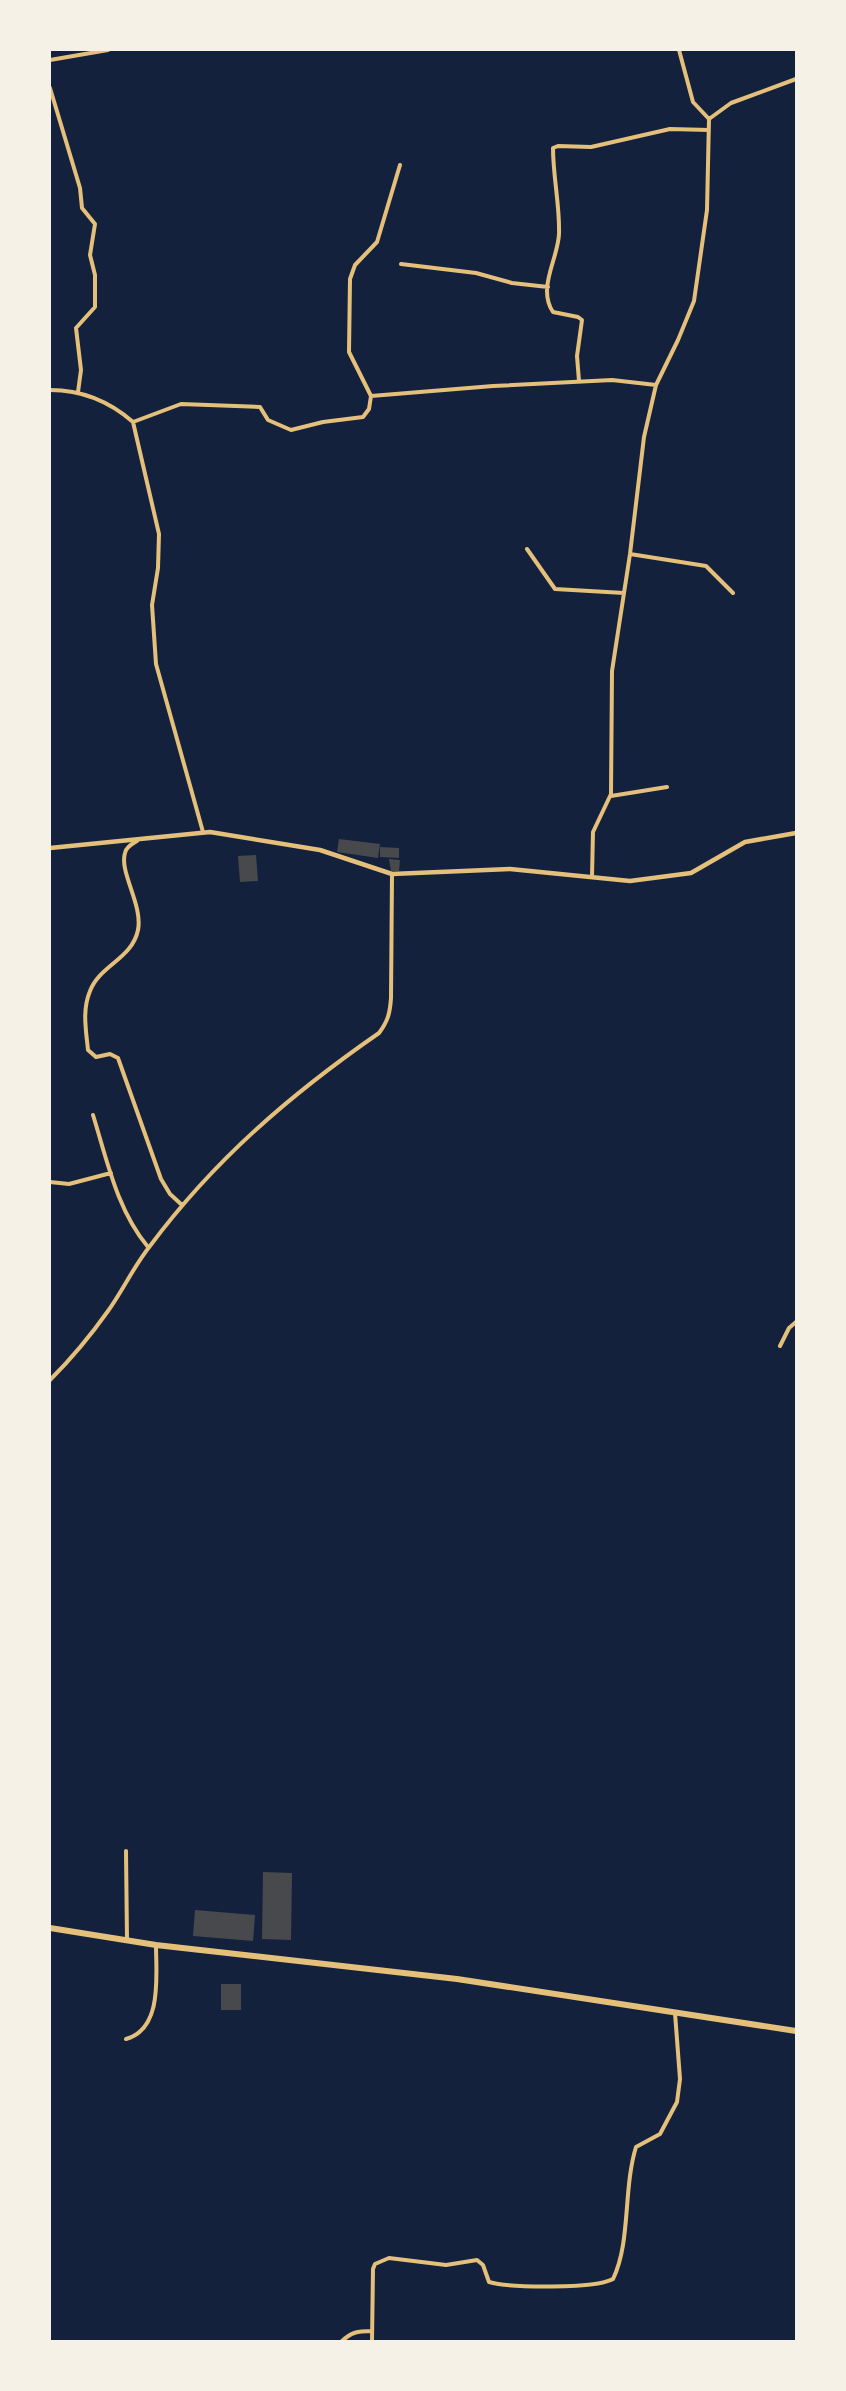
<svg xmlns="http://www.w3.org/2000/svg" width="846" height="2391" font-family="Rubik,sans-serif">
<rect width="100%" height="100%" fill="#14213d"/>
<path fill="#48494c" d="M339 839 380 844 378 858 337 852Z
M380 847 399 848V858L380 857Z
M256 855 258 881 240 882 238 856Z
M389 859 400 860 399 871H391Z
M263 1872 292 1873 291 1940 262 1939Z
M195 1910 255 1915 253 1941 193 1936Z
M221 1984H241V2010H221Z"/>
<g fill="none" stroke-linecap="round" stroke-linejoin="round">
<path stroke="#e5c07b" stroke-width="4" d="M679 50 693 102 709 119
M50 60 108 50
M50 88 80 188 82 208 95 224 90 255 95 275V307L76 328 81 370 78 392
M401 264 476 273 512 283 548 287
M579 381 577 356 582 320 578 317 553 312C537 288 558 259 559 234 560 206 553 177 553 148L558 146 591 147 670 129 709 130
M50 390C81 390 109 401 133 422L181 404 260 407 268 420 291 430 323 422 363 417 369 409 371 396 349 352 350 279 355 265 377 242 400 165
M371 396 493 386 612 380 656 385
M133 422 159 534 158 568 152 605 156 664 203 832
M527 549 555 589 624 593
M630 554 706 566 733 593
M611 796 667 787
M137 841C132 844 126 847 125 853 119 872 143 905 138 930 132 959 100 965 90 991 82 1010 86 1030 88 1050L96 1057 110 1054 118 1058 161 1179 170 1194 182 1205
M592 876 593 832 611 794 612 671 630 554 644 437 656 385 678 340 694 301 707 210 709 119 731 103 796 79
M93 1115C107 1160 117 1210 148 1247
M50 1182 69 1184 111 1173
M780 1346 789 1328 796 1322
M50 1380C71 1359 91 1335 108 1311 123 1290 134 1266 150 1246 215 1159 291 1094 379 1033 388 1021 390 1013 391 998L392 874
M126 1851 127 1940
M126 2039C163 2029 156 1975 156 1945
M341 2342C351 2332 358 2331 371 2331
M372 2342 373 2269 375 2264 389 2258 446 2265 477 2260 483 2265 489 2282C510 2288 595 2289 613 2279 631 2242 623 2189 636 2147L660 2134 677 2102 680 2079 675 2013"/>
<path stroke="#e5c07b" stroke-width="4.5" d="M50 848 210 832 320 850 392 874 510 869 630 881 691 873 745 842 796 833"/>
<path stroke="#e5c07b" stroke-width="6" d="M50 1928 156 1945 457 1979 796 2031"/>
</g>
<rect width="846" height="2391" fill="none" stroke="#f6f1e7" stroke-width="102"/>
</svg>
